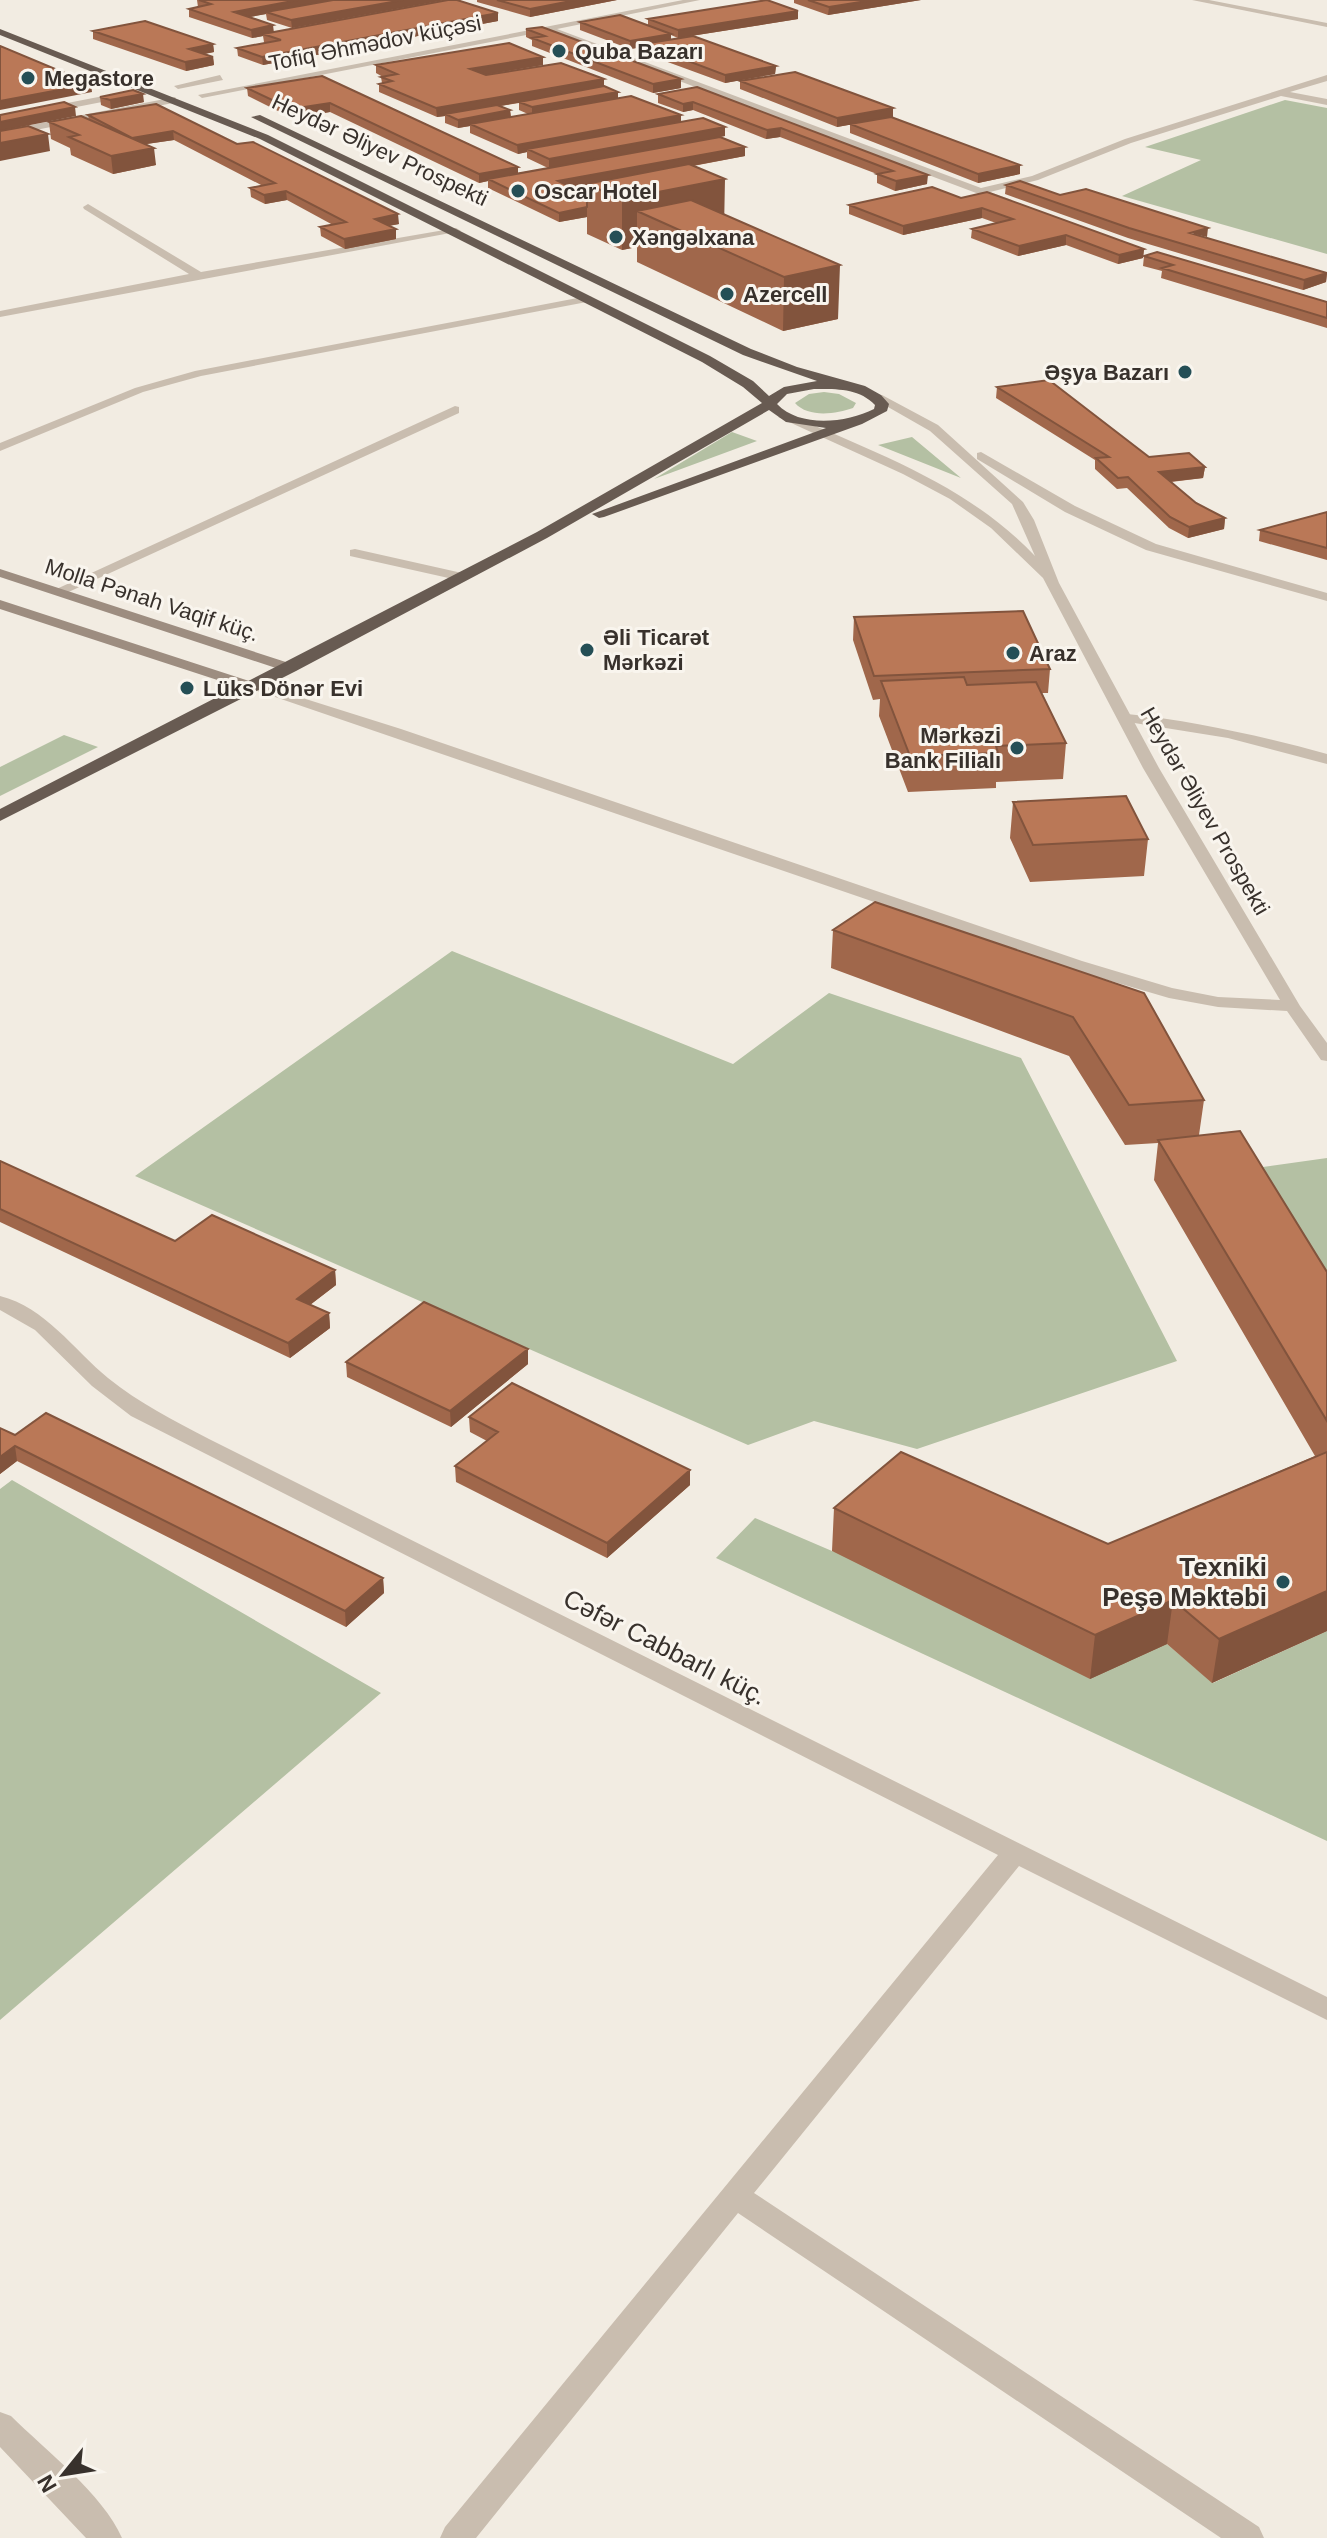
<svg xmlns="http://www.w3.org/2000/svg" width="1327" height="2538" font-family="Helvetica,sans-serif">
<rect width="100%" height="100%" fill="#f2ece2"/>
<path fill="#b4c0a3" d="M1285 100 1327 108V254L1122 196 1201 160 1145 147Z
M824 392 839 394 856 403 853 408C836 414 808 418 795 403L809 394Z
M732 432 757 441 654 479Z
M912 437 961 478 878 445Z
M64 735 98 747 0 796V767Z
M452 951 733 1064 829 993 1021 1058 1177 1361 917 1449 814 1421 748 1445 135 1176Z
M1327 1158V1325L1234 1171Z
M12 1480 381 1693 0 2020V1489Z
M755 1518 832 1551 1167 1644 1213 1683 1327 1631V1841L716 1558Z"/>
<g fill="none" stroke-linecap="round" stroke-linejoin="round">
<path fill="#c9bdaf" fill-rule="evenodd" d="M683 0H700L557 29 981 188 1032 176 1125 139 1327 75V81L1290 92 1327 99V105L1281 96 1131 143 1038 180 990 192 1012 200 1008 205 547 31 202 98 198 95Z
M1192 0H1209L1327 23V27Z
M220 75 223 80 178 89 174 86Z
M88 204 201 272 456 228 461 231 0 317V311L189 274 84 209 83 207Z
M588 296 592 297V301L201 376 143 392 0 451V443L135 388 195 371Z
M455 406 459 407V413L62 595 50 592Z
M355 549 462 573 469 577 462 581 350 556V550Z
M1127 714C1195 721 1261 736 1327 754V764L1228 738 1122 721 1120 718Z
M0 1296C45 1307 74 1350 108 1378 139 1403 173 1420 209 1439L1327 1997V2020L1019 1866 754 2193 1259 2527 1264 2538H1221L738 2213 476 2538H440L445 2527 998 1855 131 1416 92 1386 35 1330 0 1310Z
M0 2412 11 2416C45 2450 103 2494 122 2538H86L0 2447Z"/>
<path fill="#c9bdaf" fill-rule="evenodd" d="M150 87 153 92 0 122V116Z
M175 97 178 102 0 137V131Z
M874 395H882L938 425 1023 502 1034 520 1059 583 1159 768 1300 1006 1327 1043V1061L1321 1060 1287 1011 1218 1007 1169 998 1070 969 246 687 248 684H258L401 729 1082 961 1172 988 1218 997 1280 1000 1143 768 1043 578 991 528 950 499 903 474 778 417 788 414C876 453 968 485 1035 556L1012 504 930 431 874 399Z
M981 452 1075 506 1156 544 1327 593V601L1146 550 1065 512 977 459V453Z"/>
<path fill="#9d8d80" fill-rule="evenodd" d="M0 569 295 665 297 668 295 671H285L0 577Z
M0 600 258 684 260 687 258 690H248L0 609Z"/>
<path fill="#685b52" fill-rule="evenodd" d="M0 29 268 135 710 356 753 381 769 396 784 387 817 381 743 355 251 117 260 115 751 349 797 367 865 386 881 395 889 404 887 411 862 424 604 517 599 518 592 514 826 428 786 422 769 410 547 538 296 671 0 821V809L537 532 762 403 743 387 702 362 260 139 0 35ZM814 389C836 389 859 388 875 405L874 409C846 423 800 428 777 404L787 394Z"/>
</g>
<path fill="#a0674b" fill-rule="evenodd" d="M197 0H445L292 28 267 20 266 14 249 17 274 32 498 13V21L263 65 238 56 237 48 266 43 264 42 263 36 252 38 189 17V9L198 7Z
M477 0H617L530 17 477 2Z
M794 0H921L828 15 794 3Z
M648 19H798L678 38 671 35V40L776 66 775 74 725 83 643 53V47L630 49 580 30V22L648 25Z
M526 29 681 88 653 93 532 46V40L526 37Z
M93 31 213 44 214 52 204 54 213 57 214 65 186 71 93 39Z
M543 57V65L485 75 604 86 618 92V98L681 122 725 127V136L686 143 745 147V156L693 166 725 215 838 319 783 331 637 262V247L622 250 587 234V217L559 222 488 188V181L479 183 330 112 292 118 248 96 247 88 322 76 518 173 548 168 527 158V152L518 154 470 133V126L458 128 445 123V116L437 117 379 92V84L382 83 381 77H383L376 73V65ZM519 103V110L528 114 511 117 510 110 500 106ZM587 185V195L572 188Z
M740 81 893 117 837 127 740 89Z
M697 87 927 184 895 191 877 183V174L780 137 766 139 693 110 683 112 658 103V94Z
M100 97 144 102 111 109 101 105Z
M156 104 399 224 389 226 396 229V239L345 249 321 236 320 227 333 225 287 200 265 204 251 197 250 188 263 186 174 140 146 144 156 165 113 174 71 155 70 148 51 139 49 122 89 120 88 115Z
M850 124 1020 165V174L978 183 850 133Z
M1006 185 1060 195 1327 273 1326 282 1303 290 1128 238 1005 194Z
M961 198 1144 249 1143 258 1118 264 1066 245 1018 256 971 238 972 229 996 223 982 218 903 235 849 214V205Z
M1144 256 1327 302V328L1161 278 1162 271 1143 266Z
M997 387 1149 457 1205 467 1203 478 1171 482 1196 503 1225 518 1224 529 1188 538 1169 528 1127 488 1117 489 1095 469V460L996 398Z
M1327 512V560L1259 541 1260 530Z
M854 617 1050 669 1048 693H1042L1066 743 1063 779 996 782V788L908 792 879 716 880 699 873 700 853 640Z
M1013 802 1148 839 1144 876 1030 882 1010 838Z
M833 930 1144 993 1204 1100 1199 1135 1327 1272V1631L1212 1683 1167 1644 1090 1679 832 1551 834 1508 1108 1544 1315 1456 1154 1180 1158 1143 1125 1145 1069 1056 831 968Z
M0 1161 175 1241 335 1270 336 1285 310 1305 329 1313 330 1328 290 1358 0 1222Z
M528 1349V1364L451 1427 347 1377 346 1362Z
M469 1417 690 1470V1485L607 1558 456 1482 455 1466 487 1441 470 1432Z
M0 1428 15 1435 383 1578 384 1593 346 1627 17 1461 0 1474Z"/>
<path fill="#82543d" d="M298 0H340L266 12V14L234 20V12Z
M403 0H445L292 28 291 20Z
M576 0H617L530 17V9Z
M873 0H921L828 15 829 7Z
M798 11V19L678 38V30Z
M498 13V21L263 65 262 57Z
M273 25 274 33 263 34V36L252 38 251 30Z
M671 34V42L643 44V47L630 49V41Z
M213 44 214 52 189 57V49Z
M213 57 214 65 186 71 185 62Z
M543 57V65L471 77 470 69Z
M776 66 775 74 725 83V75Z
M604 79V88L448 115 445 114V116L437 117 436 108Z
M681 79V88L653 93V84Z
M91 84 92 92 0 110V101Z
M618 92V100L532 116V107Z
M143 94 144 102 111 109 110 100Z
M693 102V110L683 112V104Z
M330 103V112L292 118 291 109Z
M75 107 76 116 0 131V122Z
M893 108V117L837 127V118Z
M510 110 511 119 470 124V126L458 128V120Z
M681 115V124L527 149V152L518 154 517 145Z
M725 127V136L549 168V159Z
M781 128 780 137 766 139 767 130Z
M173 131 174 140 133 146 132 138Z
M48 134 50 151 0 161V143Z
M745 147V156L589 185 586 184 587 185 558 191V181Z
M154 148 156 165 113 174 111 156Z
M1020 165V174L978 183V174Z
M518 167V176L488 179V181L479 183V174Z
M928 175 927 184 895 191 896 181Z
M725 179 724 229 637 211V247L622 250V199Z
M286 191 287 200 265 204 264 195Z
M587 207V217L559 222V213Z
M982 208V218L903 235V226Z
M398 214 399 224 375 228V219Z
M1208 228 1207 237 1190 233Z
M396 229V239L345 249 344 239Z
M1066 235V245L1018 256 1019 246Z
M1144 249 1143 258 1118 264 1119 255Z
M840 265 838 319 783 331 784 277Z
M1327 273 1326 282 1303 290 1304 280Z
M1205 467 1203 478 1158 483 1159 472Z
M1225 518 1224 529 1188 538 1189 527Z
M335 1270 336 1285 298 1314 297 1299Z
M329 1313 330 1328 290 1358 288 1343Z
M528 1349V1364L451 1427 450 1411Z
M15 1446 17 1461 0 1474V1457Z
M690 1470V1485L607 1558V1543Z
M383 1578 384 1593 346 1627 345 1611Z
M1327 1591V1631L1212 1683 1219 1639Z
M1173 1600 1167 1644 1090 1679 1095 1635Z"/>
<path fill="#ba7857" stroke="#82543d" stroke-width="2" d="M199 0H298L234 12 273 25 251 30 189 9 211 4Z
M333 0H403L291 20 266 12Z
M448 0H457L498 13 262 57 237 48 281 40 263 34Z
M497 0H576L530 9Z
M767 0 798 11 678 30 648 19Z
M808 0H873L829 7Z
M620 15 671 34 630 41 580 22Z
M145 21 213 44 189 49 213 57 185 62 93 31Z
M542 27 681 79 653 84 532 38 545 36 526 29Z
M693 36 776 66 725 75 643 44Z
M509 43 543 57 470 69 486 75 561 63 604 79 436 108 379 84 392 81 381 77 397 74 376 65Z
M0 46 91 84 0 101Z
M795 72 893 108 837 118 740 81Z
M322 76 518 167 479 174 330 103 291 109 247 88Z
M604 86 618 92 532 107 519 102Z
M697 87 928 175 896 181 877 174 893 171 781 128 767 130 693 102 683 104 658 94Z
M133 90 143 94 110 100 100 97Z
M631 96 681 115 517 145 470 124Z
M64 102 75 107 0 122V115Z
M156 104 237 144 253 142 398 214 375 219 396 229 344 239 320 227 346 222 286 191 264 195 250 188 275 183 173 131 132 138 88 115Z
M497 105 510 110 458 120 445 114Z
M81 116 154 148 111 156 69 137 79 135 49 122Z
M891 117 1020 165 978 174 850 124Z
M703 118 725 127 549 159 527 149Z
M28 126 48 134 0 143V131Z
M720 137 745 147 558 181 587 195V207L559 213 488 179Z
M689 164 725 179 622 199 586 184Z
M1020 181 1060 195 1086 189 1208 228 1190 233 1327 273 1304 280 1129 228 1006 185Z
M932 187 961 198 987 192 1144 249 1119 255 1066 235 1019 246 972 229 1013 219 982 208 903 226 849 205Z
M691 200 840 265 784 277 637 211Z
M1157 252 1327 302V318L1162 268 1173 265 1144 256Z
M1049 380 1149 457 1189 453 1205 467 1159 472 1196 503 1225 518 1189 527 1170 517 1128 477 1118 478 1096 458 1109 457 997 387Z
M1327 512V548L1260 530Z
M1023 611 1050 669 874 676 854 617Z
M964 677 967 685 1036 682 1066 743 996 746 998 753 910 756 881 681Z
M1126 796 1148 839 1033 845 1013 802Z
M875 902 1144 993 1204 1100 1129 1105 1073 1017 833 930Z
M1240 1131 1327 1272V1421L1158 1140Z
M0 1161 175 1241 212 1215 335 1270 297 1299 329 1313 288 1343 0 1209Z
M424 1302 528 1349 450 1411 346 1362Z
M512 1383 690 1470 607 1543 455 1466 498 1432 469 1417Z
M46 1413 383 1578 345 1611 15 1446 0 1457V1428L15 1435Z
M901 1452 1108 1544 1327 1452V1591L1219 1639 1173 1600 1095 1635 834 1508Z"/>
<g fill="#254f56" stroke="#f9f5ee" stroke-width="3">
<circle cx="559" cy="51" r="8"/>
<circle cx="28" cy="78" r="8"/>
<circle cx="518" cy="191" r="8"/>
<circle cx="616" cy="237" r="8"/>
<circle cx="727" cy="294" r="8"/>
<circle cx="1185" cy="372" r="8"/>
<circle cx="587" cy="650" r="8"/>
<circle cx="1013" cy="653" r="8"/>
<circle cx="187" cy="688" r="8"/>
<circle cx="1017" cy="748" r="8"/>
<circle cx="1283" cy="1582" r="8"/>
</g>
<g text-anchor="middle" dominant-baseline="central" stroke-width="6" stroke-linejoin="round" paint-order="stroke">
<g font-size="22" fill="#38312c" stroke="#f9f5ee">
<text transform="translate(375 43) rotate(-11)">Tofiq Əhmədov küçəsi</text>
<text transform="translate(380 150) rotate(25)">Heydər Əliyev Prospekti</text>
<text transform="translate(152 600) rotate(18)">Molla Pənah Vaqif küç.</text>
<text transform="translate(1205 811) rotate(60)">Heydər Əliyev Prospekti</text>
</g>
<g font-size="22" font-weight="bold" fill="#38312c" stroke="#f9f5ee" text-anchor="start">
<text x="575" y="51">Quba Bazarı</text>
<text x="44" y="78">Megastore</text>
<text x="534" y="191">Oscar Hotel</text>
<text x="632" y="237">Xəngəlxana</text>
<text x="743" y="294">Azercell</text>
<text x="1169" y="372" text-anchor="end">Əşya Bazarı</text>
<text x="603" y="637">Əli Ticarət<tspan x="603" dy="25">Mərkəzi</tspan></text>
<text x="1029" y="653">Araz</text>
<text x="203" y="688">Lüks Dönər Evi</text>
<text x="1001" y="735" text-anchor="end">Mərkəzi<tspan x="1001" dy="25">Bank Filialı</tspan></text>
</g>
<g font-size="26" font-weight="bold" fill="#38312c" stroke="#f9f5ee" text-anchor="end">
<text x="1267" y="1567">Texniki<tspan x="1267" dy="30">Peşə Məktəbi</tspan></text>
</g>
<g font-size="26" fill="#38312c" stroke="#f9f5ee">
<text transform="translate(665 1647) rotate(27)">Cəfər Cabbarlı küç.</text>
</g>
</g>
<g transform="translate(64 2474) rotate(240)" stroke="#f9f5ee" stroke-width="6" paint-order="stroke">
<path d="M0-6L14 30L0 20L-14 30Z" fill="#38312c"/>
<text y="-12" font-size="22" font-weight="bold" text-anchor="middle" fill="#38312c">N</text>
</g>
</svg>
